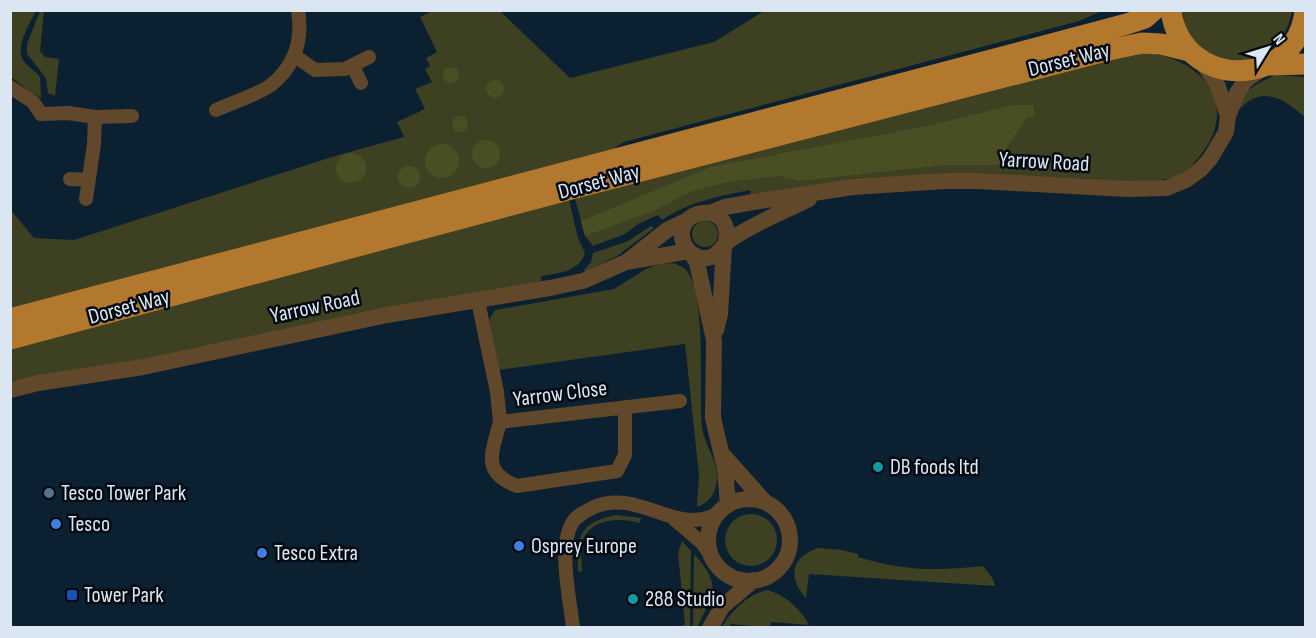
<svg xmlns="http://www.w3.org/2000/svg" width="1316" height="638" font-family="'Sofia Sans Condensed',sans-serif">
<rect width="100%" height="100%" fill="#0b2030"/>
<path fill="#3d4121" d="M1292 10C1285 67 1208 81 1187 29 1184 23 1184 16 1182 11Z
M10 11H36C30 23 15 47 23 60 27 67 36 71 40 77L41 98 30 92 11 77Z
M40 11H44L40 51 45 57 59 59 55 96 48 93 46 78 27 54V44Z
M432 11H500L570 78 714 42 764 11H1102L1079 21 624 142 613 149 11 310 10 209 34 238 74 240 335 156 404 137 397 122 425 109 415 89 432 82 425 69 430 66 426 58 437 52 420 17Z
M1124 53C1134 53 1146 51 1156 54 1209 65 1238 110 1199 157 1191 167 1180 177 1166 179 1132 186 1096 177 1061 178 958 183 855 189 751 195L750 190C719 196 689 202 662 220L658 215 638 224 625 234 593 246 585 236 575 199 689 167Z
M1276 75 1305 77V117C1283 98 1261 84 1238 111 1243 89 1256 84 1276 75Z
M569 200 578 238 585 253C579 272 559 273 541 276L542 283 172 356 11 381V349Z
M692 234a13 13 0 1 1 26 0a13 13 0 1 1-26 0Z
M651 226 654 228 617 256 585 272 584 270 591 262 593 253 628 241Z
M673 263C677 265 682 266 685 269 708 291 698 394 702 427 704 445 719 462 717 480 715 494 710 502 697 507L699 475 685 344 499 370 490 324V318L495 310 614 289 646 269 659 264Z
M725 540a26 26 0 1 1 52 0a26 26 0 1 1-52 0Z
M616 515 641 518 640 523C620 517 590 518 582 542 580 551 582 563 582 571L578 572C578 537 577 523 616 515Z
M682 541 691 551 690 627H671L685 625 678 553Z
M818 548 842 550 858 554V557C904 571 936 571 983 566L993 579 995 586 809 574 806 598C788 579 790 557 818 548Z
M694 554C723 586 713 593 697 628L693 627Z
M767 590C784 594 802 610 809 625L771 622 770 627H765L731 624 729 627H722C732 610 747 595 767 590Z"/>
<path fill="#4a4e23" d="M443 75a8 8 0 1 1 16 0a8 8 0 1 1-16 0Z
M486 89a9 9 0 1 1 18 0a9 9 0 1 1-18 0Z
M1013 105H1033L1035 116 1027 117 1004 152 1015 165H943L799 181 779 176 728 182 690 192 653 211 585 236 581 221 711 167 927 126Z
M452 124a8 8 0 1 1 16 0a8 8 0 1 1-16 0Z
M472 154a14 14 0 1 1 28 0a14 14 0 1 1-28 0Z
M425 161a17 17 0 1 1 34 0a17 17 0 1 1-34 0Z
M336 168a15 15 0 1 1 30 0a15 15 0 1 1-30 0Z
M398 177a11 11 0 1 1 22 0a11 11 0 1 1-22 0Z"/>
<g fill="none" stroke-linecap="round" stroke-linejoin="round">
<path stroke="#62482b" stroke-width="14" d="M295 56 315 70 345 69 369 57
M353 66 361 83
M10 87 33 102 41 114 68 113 95 117 132 116
M216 110C231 103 259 94 271 85 295 66 303 40 298 10
M70 179 89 180
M86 199 94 144 95 117
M478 301 497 392 500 422 680 401
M500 422C492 453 481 472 517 486L617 471 625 455V407
M674 519 702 543 714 560
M573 628C570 599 558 548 572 523 577 515 586 511 594 507 639 488 675 536 717 514"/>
<path stroke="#62482b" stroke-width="16" d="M1202 62 1217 84 1228 116
M710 213 725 207 753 202 853 187 945 181H978L1128 189 1167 188 1186 180 1201 169 1210 159 1226 132 1228 116 1237 93 1246 80 1263 68
M726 242C734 197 669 209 684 244 687 251 694 256 701 258 718 260 720 247 731 239 755 223 783 212 809 199
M691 253 697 263 714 340 713 418 725 469 728 505
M629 260 667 230 688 220
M716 330 720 314 724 247
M10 390 38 383 143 367 387 315 550 288 583 281 626 262 689 251
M723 455 765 502
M708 540a41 41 0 1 1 82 0a41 41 0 1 1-82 0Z
M710 628 722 607 754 580"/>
<path stroke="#b2782e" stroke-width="21" d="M1171 10C1181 91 1297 91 1305 10
M1269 65 1306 64
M10 319 1127 24 1145 18 1154 10
M10 339 575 188 1109 50 1142 43 1161 44 1189 51"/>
</g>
<g fill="#0f9aa8" stroke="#030910" stroke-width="2">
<circle cx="878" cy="467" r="6"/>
<circle cx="633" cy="599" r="6"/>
</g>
<circle fill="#5c6f8a" stroke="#030910" stroke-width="2" cx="49" cy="493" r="6"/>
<g fill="#3f7fe0" stroke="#030910" stroke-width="2">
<circle cx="56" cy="524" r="6"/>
<circle cx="519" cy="546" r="6"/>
<circle cx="262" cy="553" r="6"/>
</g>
<rect fill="#1a4fb4" stroke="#030910" stroke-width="2" x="66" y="589" width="12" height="12" rx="3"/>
<g text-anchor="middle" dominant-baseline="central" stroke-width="5" stroke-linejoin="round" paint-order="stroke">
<g font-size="22" fill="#dae7f2" stroke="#030910">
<text transform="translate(1069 60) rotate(-14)">Dorset Way</text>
<text transform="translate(1044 162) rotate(3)">Yarrow Road</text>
<text transform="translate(599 182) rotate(-15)">Dorset Way</text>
<text transform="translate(129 307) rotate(-15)">Dorset Way</text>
<text transform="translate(315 307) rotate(-12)">Yarrow Road</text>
<text transform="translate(560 394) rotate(-7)">Yarrow Close</text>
</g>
<g font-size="22" fill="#dae7f2" stroke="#030910" text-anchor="start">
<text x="890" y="467">DB foods ltd</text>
<text x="61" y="493">Tesco Tower Park</text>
<text x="68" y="524">Tesco</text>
<text x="531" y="546">Osprey Europe</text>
<text x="274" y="553">Tesco Extra</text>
<text x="84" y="595">Tower Park</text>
<text x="645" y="599">288 Studio</text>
</g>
</g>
<rect width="1316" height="638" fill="none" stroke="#dae7f2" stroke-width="24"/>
<g transform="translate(1268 48) rotate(52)" stroke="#030910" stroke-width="4.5" paint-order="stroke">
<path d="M0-4.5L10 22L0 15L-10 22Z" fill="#dae7f2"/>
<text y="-9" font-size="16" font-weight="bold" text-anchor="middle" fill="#dae7f2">N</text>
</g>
</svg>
